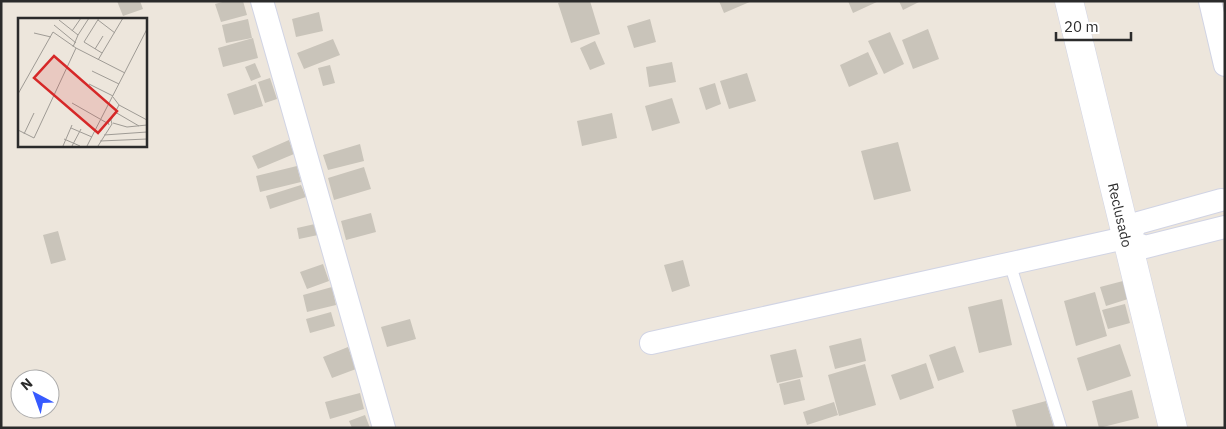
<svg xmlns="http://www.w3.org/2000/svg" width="1226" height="429" font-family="'IBM Plex Sans',sans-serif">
<rect width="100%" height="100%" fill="#ede6dc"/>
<path fill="#c9c4ba" d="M117 1H140L143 9 123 16Z
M226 1H243L247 15 221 22 215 4Z
M564 1H590L600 34 571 43 558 3Z
M719 1H752L724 13Z
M848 1H879L853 13Z
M899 1H921L903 10Z
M319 12 323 31 296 37 292 19Z
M248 19 252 38 226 43 222 25Z
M650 19 656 42 634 48 627 26Z
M928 29 939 59 913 69 902 40Z
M890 32 904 64 884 74 868 41Z
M253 38 258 58 223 67 218 48Z
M333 39 340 55 304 69 297 53Z
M595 41 605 64 590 70 580 48Z
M868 52 878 74 849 87 840 65Z
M672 62 676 82 649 87 646 67Z
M255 63 261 77 251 81 245 67Z
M330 65 335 83 323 86 318 68Z
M747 73 756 101 729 109 720 81Z
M270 78 277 99 265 103 258 82Z
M715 83 721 104 706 110 699 88Z
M256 84 263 106 234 115 227 94Z
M672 98 680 123 652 131 645 106Z
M612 113 617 138 582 146 577 121Z
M289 140 294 154 258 169 252 156Z
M898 142 911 191 874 200 861 151Z
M360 144 364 161 328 170 323 155Z
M297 166 301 182 260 192 256 176Z
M364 167 371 189 334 200 328 178Z
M301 185 306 197 270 209 266 196Z
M371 213 376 232 346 240 341 221Z
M315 224 318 235 299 239 297 228Z
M58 231 66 260 51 264 43 235Z
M683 260 690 286 672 292 664 265Z
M323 264 329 281 307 289 300 272Z
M1123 281 1128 299 1106 306 1100 287Z
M332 287 336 305 307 312 303 295Z
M1095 292 1107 336 1076 346 1064 301Z
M1002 299 1012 345 979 353 968 307Z
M1125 304 1130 323 1108 329 1102 310Z
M331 312 335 326 310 333 306 319Z
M410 319 416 339 387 347 381 327Z
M861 338 866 361 835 369 829 346Z
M1120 344 1131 376 1087 391 1077 358Z
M955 346 964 372 938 381 929 355Z
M348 347 356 369 332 378 323 357Z
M796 349 803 377 777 383 770 355Z
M926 363 934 388 900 400 891 375Z
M865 364 876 405 839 416 828 375Z
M800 379 805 400 784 405 779 384Z
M1132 390 1139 418 1099 428 1092 401Z
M360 393 364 409 330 419 325 402Z
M1046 401 1054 428H1017L1012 410Z
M834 402 838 415 807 425 803 412Z
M365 415 370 428H352L349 421Z"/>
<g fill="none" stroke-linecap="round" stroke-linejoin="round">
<defs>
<path id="service" d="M1010 264 1061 428"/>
<path id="minor" d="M262 1 384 428
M1210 1 1225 65
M1125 238 1138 223 1221 200
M651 343 1125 238 1145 247 1225 227"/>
<path id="tertiary" d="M1069 1 1173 428"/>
</defs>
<use href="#service" stroke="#d1d4e4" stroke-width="13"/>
<use href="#minor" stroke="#d1d4e4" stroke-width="24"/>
<use href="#tertiary" stroke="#d1d4e4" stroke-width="29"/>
<use href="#service" stroke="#fff" stroke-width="11"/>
<use href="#minor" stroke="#fff" stroke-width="22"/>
<use href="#tertiary" stroke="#fff" stroke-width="28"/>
</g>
<g text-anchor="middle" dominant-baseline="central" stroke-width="4" stroke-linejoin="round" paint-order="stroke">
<g font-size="14" fill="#2b2b2b" stroke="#fff">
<text transform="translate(1120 215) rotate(77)">Reclusado</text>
</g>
</g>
<g transform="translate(18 18)">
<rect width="129" height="129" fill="#ede6dc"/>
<path fill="none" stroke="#9f9b95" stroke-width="1" d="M81 0 66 24 84 35M41 2 60 17 55 29M80 2 97 15M36 7 58 25M54 13 63 0M16 15 33 19M60 17 71 0M77 31 85 18M80 42 105 0M74 53 101 66M71 66 95 78M0 76 35 14 58 30 107 55M95 79 101 87 129 102M54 85 89 105M97 94 121 108M93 102 101 87M95 105 109 109 129 107M53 110 74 119M0 112 16 120 58 30M6 116 16 95M86 117 129 114M46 121 62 128M82 123 129 121M45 128 54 107M54 128 63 111M69 128 129 11M80 128 94 106 93 102 90 104 91 107"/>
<path fill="#d62828" fill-opacity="0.15" stroke="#d62828" stroke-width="2.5" d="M36 38 99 93 80 115 16 60Z"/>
<rect width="129" height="129" fill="none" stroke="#2b2b2b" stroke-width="2.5"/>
</g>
<rect width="1226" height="429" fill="none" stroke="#2b2b2b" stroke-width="5"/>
<g transform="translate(35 394) rotate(319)"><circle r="24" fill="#ffffff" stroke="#aaaaaa"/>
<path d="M0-4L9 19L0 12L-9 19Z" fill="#375aff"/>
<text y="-8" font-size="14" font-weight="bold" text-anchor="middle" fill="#2b2b2b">N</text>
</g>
<path d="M1056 32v8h75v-8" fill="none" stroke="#2b2b2b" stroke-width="2.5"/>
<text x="1064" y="32" font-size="15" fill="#2b2b2b" stroke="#ffffff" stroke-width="4" paint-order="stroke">20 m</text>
</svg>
